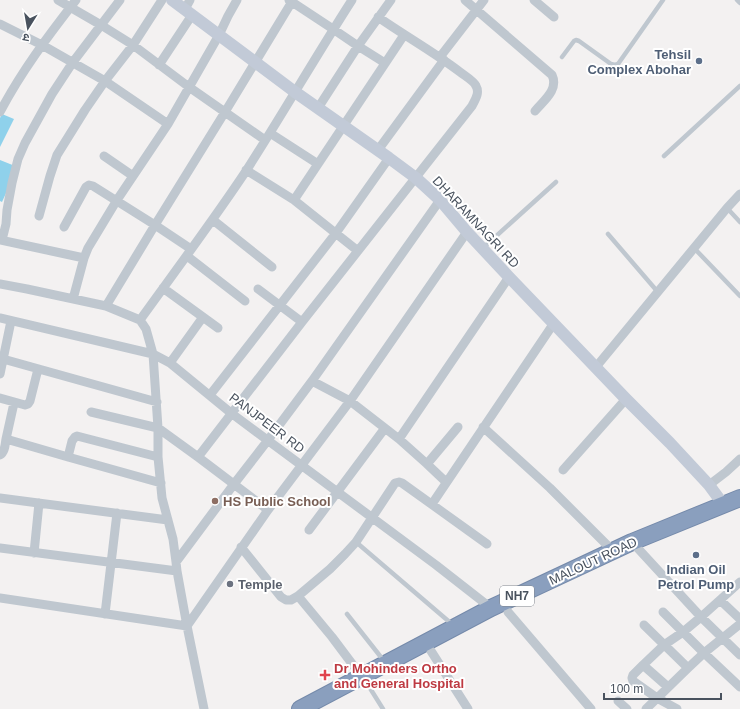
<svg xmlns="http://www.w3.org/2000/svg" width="740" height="709" font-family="Arial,'Noto Sans Devanagari',sans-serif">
<rect width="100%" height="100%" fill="#f3f1f1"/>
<path fill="#8fd1eb" d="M2 114 14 119 0 147V118Z
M0 160 15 166 11 182 2 202 0 201Z"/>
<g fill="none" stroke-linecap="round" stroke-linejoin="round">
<defs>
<path id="highway" d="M300 709 491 608 632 542 740 498"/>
</defs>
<use href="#highway" stroke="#758aaa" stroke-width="18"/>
<path stroke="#bfc7cf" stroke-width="4.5" d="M737 0 740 3
M562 57 574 41 576 40 579 41 611 64 615 65 618 64 663 0
M664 156 740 86
M727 208 740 222
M608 234 657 291
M483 248 556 182
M694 248 740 296
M356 542 453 625
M347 614 384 661
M368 685 383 709"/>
<path stroke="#bfc7cf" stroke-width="9" d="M58 0 101 25 133 45 189 87 265 140
M289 0 333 29 358 46 385 63
M465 0 552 75C559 90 543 101 535 111
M534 0 554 17
M185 9 190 0
M0 24 42 45 105 81 168 124
M440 57 484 0
M159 65 192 15
M318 108 358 46 391 0
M0 112C21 72 48 36 76 0
M270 133 318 164
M378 150 444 60
M104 156 133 176
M246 170 294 200 358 251
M294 200 404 35
M39 216 50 176 57 155 85 110 105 81 133 45 162 0
M213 220 272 267
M64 227 86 187 89 185 93 186 155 225 191 249
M0 240 84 258
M2 240 6 224 7 210 12 183 18 159 25 143 52 94 73 62 120 0
M187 256 245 301
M0 284 27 289 106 306 140 320 146 329 153 354 158 428V457L162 498 173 539 176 562 177 571 187 626 204 709
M163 288 218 328
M258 289 302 322
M73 299 84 258 88 248 117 200 168 124 219 35 228 16 237 0
M106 306 155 225 225 112 293 0
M0 318 153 354 170 363 231 413 436 565 491 608
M140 320C176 270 212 222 246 171 282 115 316 56 352 0
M3 359 157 402
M170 363 203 317
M596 367 727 208 740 194
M0 374 11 321
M312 381 350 401 399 439 427 464 446 482
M210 395 336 233 389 158
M0 398 25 405 28 404 30 401 38 369
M91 412 158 428 198 457 268 510
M483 427 550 488 613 551
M6 439 14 403
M399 439 509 277
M0 455C5 452 5 445 6 439L68 457 72 441 75 437 77 436 158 457
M68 457 161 483
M198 457 302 322 472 106C475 100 480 93 476 86 474 81 465 76 460 72 434 52 405 36 378 17
M427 464 458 427
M563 470 626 399
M709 485 726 472 740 459
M0 498 168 520
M432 504 554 323
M309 530 385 428
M632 542 701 617 740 655
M241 547 281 597 286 600H291L298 596 330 569 345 554 356 542 395 483 399 482 402 483 487 544
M0 548 177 571
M34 553 39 503
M176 562 234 484 268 440 312 381 440 200
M298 596 332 637 362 677
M0 598 187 626 268 510 350 401 467 232
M720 600 740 619
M508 612 591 709
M663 612 704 653 740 687
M105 614 117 513
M644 625 688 668
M431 651 468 709
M643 665 668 687
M618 701 627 709
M646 709 688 668 704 653 740 624
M677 709 657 698 633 681 632 678 633 675 643 665 664 645 683 632 701 617 740 582"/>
<path stroke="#c2cad7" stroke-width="12" d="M172 0 295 92 389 158 416 178 440 200 467 232 509 277 626 399 670 443 709 485 723 504"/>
<use href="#highway" stroke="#8a9fbe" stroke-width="16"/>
</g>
<g fill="#5c6f8a" stroke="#fff" stroke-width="1.5">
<circle cx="699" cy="61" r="4"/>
<circle cx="696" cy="555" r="4"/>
</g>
<circle fill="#8d6e63" stroke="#fff" stroke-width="1.5" cx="215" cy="501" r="4"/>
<circle fill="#6b7280" stroke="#fff" stroke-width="1.5" cx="230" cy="584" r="4"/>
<path fill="#e0444e" stroke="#fff" stroke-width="1.5" d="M323 669h4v4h4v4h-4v4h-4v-4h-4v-4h4z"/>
<g text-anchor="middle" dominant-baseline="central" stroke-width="4" stroke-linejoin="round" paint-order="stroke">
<rect fill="#fff" stroke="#80868e" stroke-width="1" x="500" y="586" width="34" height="20" rx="3"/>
<g font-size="12" font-weight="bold" fill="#49525e">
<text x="517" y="596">NH7</text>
</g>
<g font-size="13" font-weight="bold" fill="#4e5e75" stroke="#fff" text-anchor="end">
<text x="691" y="54">Tehsil<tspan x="691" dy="15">Complex Abohar</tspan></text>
<text x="696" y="569" text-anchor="middle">Indian Oil<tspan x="696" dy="15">Petrol Pump</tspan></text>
</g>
<g font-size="13" fill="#49525e" stroke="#fff">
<text transform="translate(476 222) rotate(47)">DHARAMNAGRI RD</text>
<text transform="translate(267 423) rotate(37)">PANJPEER RD</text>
<text transform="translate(593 561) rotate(-25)">MALOUT ROAD</text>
</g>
<g font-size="13" font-weight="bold" fill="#785e54" stroke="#fff" text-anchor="start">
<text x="223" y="501">HS Public School</text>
</g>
<g font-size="13" font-weight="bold" fill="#5b616d" stroke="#fff" text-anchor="start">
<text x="238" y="584">Temple</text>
</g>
<g font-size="13" font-weight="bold" fill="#be3a42" stroke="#fff" text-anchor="start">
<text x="334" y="668">Dr Mohinders Ortho<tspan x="334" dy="15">and General Hospital</tspan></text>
</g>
</g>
<g transform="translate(28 28) rotate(191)" stroke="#ffffff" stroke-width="3" paint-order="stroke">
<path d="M0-3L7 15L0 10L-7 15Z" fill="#49525e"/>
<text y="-6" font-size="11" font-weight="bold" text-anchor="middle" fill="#49525e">उ</text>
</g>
<path d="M604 693v6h117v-6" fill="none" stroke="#49525e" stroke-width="2"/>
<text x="610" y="693" font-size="12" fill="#49525e" stroke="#ffffff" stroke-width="3" paint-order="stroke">100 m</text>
</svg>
